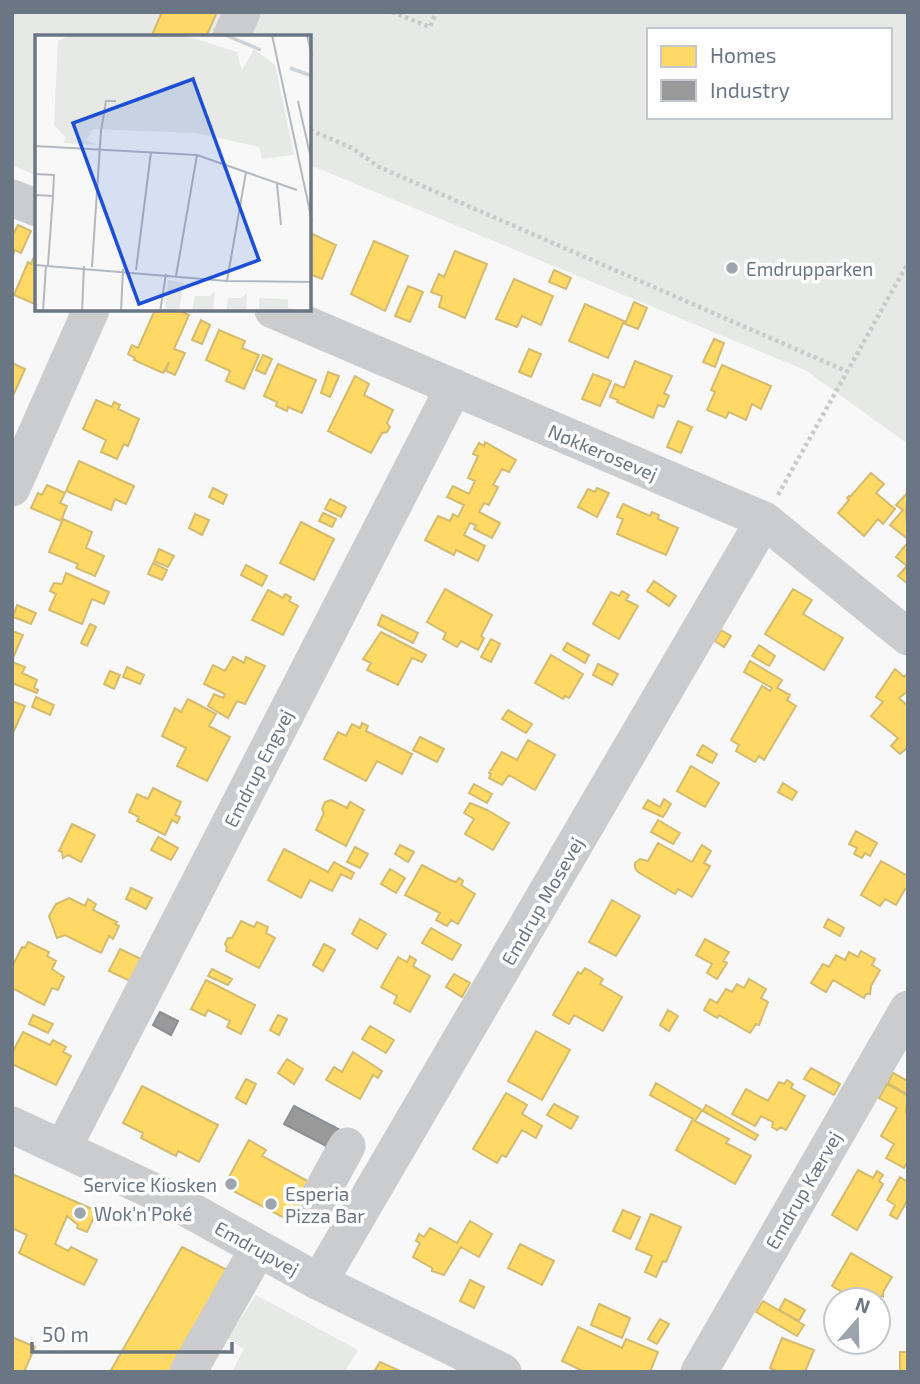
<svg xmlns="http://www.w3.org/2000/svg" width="920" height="1384" font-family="'Exo 2',sans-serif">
<rect width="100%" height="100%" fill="#f8f8f8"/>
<path fill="#e6e9e5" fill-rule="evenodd" d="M12 12H908V444L805 370 310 165V37H37V176L12 165ZM649 30H890V117H649Z
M256 1295 358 1350 345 1372H232L244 1349 228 1338Z"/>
<path fill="#ffd966" stroke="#d3bb6f" stroke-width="2" d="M162 12H217L206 37H151Z
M18 225 31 231 21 253 15 250 12 257V237Z
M310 233 336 245 322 279 310 274Z
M374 241 408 256 385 311 351 294Z
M455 251 487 264 465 318 439 307 442 296 431 292 439 274 444 277Z
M33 259 37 261V305L14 295 28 262 31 264Z
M554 270 571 278 566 289 549 282Z
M514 279 553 296 541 325 522 316 517 327 496 319Z
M408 286 423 292 410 322 395 316Z
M634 302 647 308 638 329 625 324Z
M585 304 624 321 608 358 569 341Z
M155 310H178L189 315 174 349 185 353 175 375 166 371 169 362 163 373 134 360 135 358 128 354 132 345 138 348Z
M201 320 210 325 202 344 192 340Z
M219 330 245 341 242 348 259 355 244 389 226 381 230 371 206 360Z
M714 339 724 343 715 367 703 362Z
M529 349 541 354 531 377 519 372Z
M263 355 272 359 265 374 256 370Z
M635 361 672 376 664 393 669 396 664 407 658 405 653 418 617 402 618 400 610 397 615 384 624 388Z
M12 363 25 369 12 398Z
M278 364 316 380 302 413 288 407 287 411 276 406 277 402 264 396Z
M722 365 771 386 761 409 752 404 746 420 729 412 726 418 707 410 715 392 711 390Z
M328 372 339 376 330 397 321 393Z
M593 374 611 381 600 406 582 399Z
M355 376 369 384 364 395 393 410 387 423 390 427 387 432 382 433 371 453 328 431Z
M96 400 112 407 114 402 120 405 118 409 139 419 128 446 124 444 117 459 101 452 106 440 83 429Z
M678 421 692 427 681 453 667 447Z
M485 442 516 460 509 472 502 469 493 485 498 487 489 505 484 503 479 512 500 523 492 538 474 529 476 525 470 523 464 535 485 546 478 561 456 550 454 555 425 540 438 516 450 521 453 514 458 517 464 505 447 497 453 486 469 494 475 481 468 478 478 456 473 454 479 443 484 446Z
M79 461 134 486 126 504 115 499 111 510 66 491Z
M871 473 884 484 876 493 895 509 883 524 878 519 864 536 838 513 849 500 847 498 849 496 850 497Z
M47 485 65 493 60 503 67 506 61 521 31 508 38 493 42 495Z
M213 488 227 495 223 504 209 497Z
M597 488 609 493 597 517 578 507 588 489 595 492Z
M908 492 906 512 908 539 890 525 903 510 896 505Z
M330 499 346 507 341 517 325 509Z
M623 504 650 516 652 512 659 515 658 519 678 528 666 555 617 534 623 519 617 517Z
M323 513 336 519 332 527 319 521Z
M195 514 209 520 202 535 189 528Z
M63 519 92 532 86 548 104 556 95 576 76 568 78 564 49 552Z
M301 522 334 539 314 580 280 563Z
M908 542V584L898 576 907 566 896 557Z
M159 549 174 556 168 567 154 561Z
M153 563 167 570 162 580 148 574Z
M246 565 267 576 262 586 241 575Z
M66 573 109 592 104 604 92 599 82 624 49 610 56 594 50 591 54 583 62 584Z
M654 581 676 596 669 606 647 591Z
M445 589 492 615 481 636 484 638 478 650 461 641 457 647 443 639 446 633 427 622Z
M793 589 812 600 803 614 843 638 824 670 765 634Z
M268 590 283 598 285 594 291 597 289 601 298 606 283 635 252 620Z
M622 591 629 595 626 600 638 606 619 639 593 624 611 592 619 596Z
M17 605 36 613 31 624 13 617Z
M382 615 418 633 413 643 378 625Z
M90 624 96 627 87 646 81 643Z
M721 630 731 636 724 647 715 641Z
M12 631 23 635 12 660Z
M381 632 426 655 422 662 412 658 398 685 367 670 371 663 363 659Z
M491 639 500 644 491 662 481 657Z
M567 643 589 655 585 663 563 650Z
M759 645 775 656 769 666 752 656Z
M551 655 583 674 569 698 565 696 563 699 535 683Z
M233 657 244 663 246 657 265 666 245 704 237 701 228 718 208 706 214 694 223 698 225 694 204 684 213 665 225 671Z
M750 661 782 680 777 688 790 695 787 700 796 706 764 760 759 756 755 762 736 751 739 745 731 740 762 686 770 691 772 688 744 672Z
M12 662 25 667 22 673 37 680 34 688 38 690 37 693 12 683Z
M598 664 618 674 612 685 593 675Z
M127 667 144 675 140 684 123 677Z
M895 669 904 677 908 673V691L899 698 908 706V747L900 754 891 746 898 738 871 716 883 702 876 697Z
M110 671 120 675 114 689 104 684Z
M36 697 54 705 50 715 32 707Z
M188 699 216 714 209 726 230 737 207 781 177 766 186 748 162 736 175 708 181 712Z
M12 701 25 706 12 735Z
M508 710 532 724 526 733 502 719Z
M362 723 368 726 366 731 412 754 402 774 377 761 366 781 324 759 338 732 346 736 352 724 360 728Z
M420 737 444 749 437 762 413 750Z
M528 740 555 755 535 790 509 775 502 785 489 778 491 774 489 773 502 752 517 760Z
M703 745 717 754 712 763 697 755Z
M691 766 719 783 705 807 677 791Z
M783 783 797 792 792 800 778 792Z
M474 784 492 794 487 803 469 793Z
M153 788 181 802 175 815 180 817 177 823 172 820 165 835 137 821 139 817 129 812 137 794 148 799Z
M664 799 671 804 663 817 643 808 648 800 660 807Z
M331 800 347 808 350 802 364 810 346 846 316 830 324 813 322 809 325 802Z
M470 803 487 810 509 823 493 850 465 834 474 819 464 813Z
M658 820 680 833 673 844 651 832Z
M72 824 95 835 81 862 68 855 63 858 62 852 59 851Z
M856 831 877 843 870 856 865 853 862 858 854 854 857 848 849 844Z
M158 837 178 848 171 860 151 850Z
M658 843 692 862 702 845 711 851 704 863 710 866 692 897 678 889 675 894 638 872 635 868V863L640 859 648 861Z
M400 845 414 852 408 862 395 854Z
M355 847 368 854 360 868 347 862Z
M284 849 328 872 334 862 354 873 351 879 341 874 332 891 310 880 301 898 268 880Z
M881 861 908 876V891L905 889 896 905 885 899 880 906 861 895Z
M422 865 450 880 456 882 459 878 463 881 461 885 475 894 458 924 451 920 447 926 436 920 440 913 405 895Z
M390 869 405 878 396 893 381 884Z
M131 888 152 898 146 909 126 899Z
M69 898 85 906 88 899 96 904 93 910 117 922 115 924 119 926 113 939 109 936 101 953 65 935 57 938 49 916 56 904Z
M612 900 640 916 616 956 589 942Z
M360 919 386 934 377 949 352 934Z
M828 919 844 928 840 936 824 927Z
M241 921 254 927 257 922 268 927 266 933 275 938 259 968 226 951 227 948 225 944 228 938H232Z
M431 928 461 945 452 960 422 943Z
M705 939 729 952 723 961 727 963 717 979 707 973 712 964 696 955Z
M28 942 49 952 47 956 56 961 52 969 64 977 58 990 52 988 44 1005 12 988V967L22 947 25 948Z
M324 944 335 950 323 971 313 965Z
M120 949 141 959 130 981 109 971Z
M861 951 875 959 872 965 880 970 871 986 870 994H866L864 998 833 980 826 992 811 983 823 964 829 967 836 955 845 960 849 952 858 957Z
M410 956 416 960 413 966 430 976 410 1012 394 1003 397 996 381 987 398 957 407 962Z
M585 968 603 979 600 984 622 997 603 1031 574 1015 569 1024 553 1015 578 972 581 974Z
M212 969 232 979 228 985 208 976Z
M454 974 470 983 462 997 446 987Z
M749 979 766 989 761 998 768 1002 759 1025 756 1024 750 1033 719 1015 717 1018 704 1010 710 999 717 1003 726 989 732 992 737 984 744 988Z
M206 980 255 1005 241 1034 227 1027 230 1021 208 1010 205 1016 191 1009Z
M668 1010 678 1016 669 1031 660 1025Z
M33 1015 53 1024 48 1033 29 1024Z
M278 1015 287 1019 279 1035 270 1030Z
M370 1026 394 1040 386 1053 362 1039Z
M536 1031 570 1050 542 1100 508 1081Z
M23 1032 50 1045 53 1040 66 1047 63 1052 71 1056 56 1085 12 1064V1053Z
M353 1052 382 1071 378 1078 373 1075 360 1099 326 1080 334 1067 342 1072Z
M287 1059 303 1069 294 1084 278 1073Z
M811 1068 840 1084 834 1095 804 1079Z
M893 1073 908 1081 907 1094 888 1083Z
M246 1079 256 1084 246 1104 236 1098Z
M787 1080 793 1084 791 1088 805 1096 786 1130 781 1127 777 1130 772 1127 773 1122 761 1116 755 1126 732 1114 746 1089 768 1101 779 1082 784 1084Z
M656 1083 702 1110 695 1121 729 1139 726 1143 751 1156 735 1184 676 1150 693 1119 650 1095Z
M887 1084 908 1096 906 1113 908 1114V1161L904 1168 886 1158 894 1144 881 1136 897 1108 879 1098Z
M142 1086 218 1125 199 1162 178 1151 176 1156 141 1138 143 1133 123 1123Z
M506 1093 527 1105 522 1114 542 1126 536 1138 522 1130 506 1157 502 1155 497 1163 473 1149Z
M554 1104 578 1117 571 1129 547 1115Z
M706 1105 758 1135 755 1140 703 1111Z
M249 1140 266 1150 262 1156 311 1183 290 1221 224 1186Z
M858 1170 873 1178 877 1171 883 1175 879 1181 883 1184 857 1230 832 1215Z
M12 1174 97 1211 87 1232 77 1228 78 1225 67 1216 55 1244 68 1251 71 1247 97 1260 84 1285 19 1253 27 1235 12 1228Z
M900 1177 908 1182V1199L897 1219 890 1215 895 1205 887 1200Z
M623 1210 640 1217 630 1239 613 1231Z
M651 1214 681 1227 666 1262 663 1261 656 1277 645 1272 652 1256 636 1249Z
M470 1221 492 1234 479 1257 461 1247 444 1275 432 1271V1268L413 1257 420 1243 416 1241 419 1234 424 1237 430 1228 457 1243Z
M520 1244 554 1261 542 1285 508 1268Z
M182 1247 229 1271 171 1372H110Z
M851 1253 892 1277 883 1292V1296L882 1295 878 1301 856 1300 832 1286Z
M470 1280 484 1287 474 1308 460 1301Z
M785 1299 805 1310 799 1321 779 1310Z
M763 1301 804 1325 797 1336 756 1312Z
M599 1304 630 1318 622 1338 591 1325Z
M660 1319 669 1324 657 1344 648 1339Z
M578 1327 622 1348 626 1339 658 1352 650 1372H585L562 1361Z
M12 1337 35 1347 24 1372H12Z
M782 1338 814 1350 805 1372H778L770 1368Z
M900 1352H908V1372H900Z
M380 1362 402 1372H374Z"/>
<path fill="#999" stroke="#8b8e93" stroke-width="2" d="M160 1012 178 1021 171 1035 153 1025Z
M294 1106 340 1130 330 1148 284 1124Z"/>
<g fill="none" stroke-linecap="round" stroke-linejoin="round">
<path stroke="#c9cacb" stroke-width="4.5" stroke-dasharray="3.5 3.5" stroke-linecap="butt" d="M392 12 430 27 436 12
M310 130 352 148 379 167 846 371
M778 495 908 263"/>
<path stroke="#cbccce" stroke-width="37" d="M231 37 242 12
M12 198 37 208
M273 310 764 520 908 637
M12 488 91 310
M12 1125 168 1198 319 1282 503 1372
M63 1148 454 387
M318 1199 347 1146
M319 1282 764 520
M188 1372 258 1249
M699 1372 908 1009"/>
</g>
<g fill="#9ca4ad" stroke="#fff" stroke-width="2.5">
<circle cx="732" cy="268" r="7"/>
<circle cx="231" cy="1184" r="7"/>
<circle cx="271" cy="1204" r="7"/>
<circle cx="80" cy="1213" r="7"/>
</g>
<g text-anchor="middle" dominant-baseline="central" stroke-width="7" stroke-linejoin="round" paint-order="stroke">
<g font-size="19" fill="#6b7684" stroke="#fff" text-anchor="start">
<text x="746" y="268">Emdrupparken</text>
<text x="217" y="1184" text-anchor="end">Service Kiosken</text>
<text x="285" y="1193">Esperia<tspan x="285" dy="22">Pizza Bar</tspan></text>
<text x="94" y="1213">Wok'n'Poké</text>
</g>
<g font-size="19" fill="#6b7684" stroke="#fff">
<text transform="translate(603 452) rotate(23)">Nøkkerosevej</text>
<text transform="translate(258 768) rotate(-63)">Emdrup Engvej</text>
<text transform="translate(542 901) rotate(-60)">Emdrup Mosevej</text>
<text transform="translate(803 1190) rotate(-60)">Emdrup Kærvej</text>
<text transform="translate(257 1248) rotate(29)">Emdrupvej</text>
</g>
</g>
<g transform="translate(35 35)">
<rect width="276" height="276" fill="#f8f8f8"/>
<path d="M35 0H149L202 17 207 35 219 14 240 30 259 120 227 124 224 112 161 98 58 94 51 105 62 110 28 108 31 103 19 90 23 6ZM133 245 149 248 144 276 130 277ZM180 256 178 276H157L160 261H175ZM212 258 211 276H191L193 263H206ZM224 263 253 264V273L268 276H224Z" fill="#e6e9e5"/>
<path fill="none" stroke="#cdd2d6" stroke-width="3.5" d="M190 0 226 15M255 33 277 41"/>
<path fill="none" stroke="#b3b8c0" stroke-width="2" d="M237 0 277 186M272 0 277 21M263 66 277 128M0 111 162 120 262 155M0 139 19 140 18 161 0 160M242 149 246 190M0 230 192 246 277 247M13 230 18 161M57 232 66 96 71 66H81M101 235 116 117M141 241 162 120M192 246 211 137M8 277 11 230M47 277 49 231M86 277 88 234M125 277 131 239"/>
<path fill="#1d4ed8" fill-opacity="0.15" stroke="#1d4ed8" stroke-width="3.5" d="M158 44 224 225 104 269 38 88Z"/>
<rect width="276" height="276" fill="none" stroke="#6b7684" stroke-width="3.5"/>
</g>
<rect width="920" height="1384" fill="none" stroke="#6b7684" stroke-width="28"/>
<rect x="647" y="28" width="245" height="91" fill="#ffffff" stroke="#c4c8ce" stroke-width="2"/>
<rect x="661" y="46" width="35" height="21" fill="#ffd966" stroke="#c4c8ce" stroke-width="2"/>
<text x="710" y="63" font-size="21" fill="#6b7684">Homes</text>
<rect x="661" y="80" width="35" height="21" fill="#999999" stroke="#c4c8ce" stroke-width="2"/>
<text x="710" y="98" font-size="21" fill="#6b7684">Industry</text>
<g transform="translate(857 1321) rotate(20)"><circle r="33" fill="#ffffff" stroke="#c4c8ce" stroke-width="2"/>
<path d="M0-5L12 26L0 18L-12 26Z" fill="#9ca4ad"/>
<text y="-10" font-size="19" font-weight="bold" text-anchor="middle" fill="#6b7684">N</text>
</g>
<path d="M32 1342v10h200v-10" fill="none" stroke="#6b7684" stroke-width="3.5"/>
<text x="42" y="1342" font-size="21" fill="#6b7684" stroke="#ffffff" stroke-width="5" paint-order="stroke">50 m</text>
</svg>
